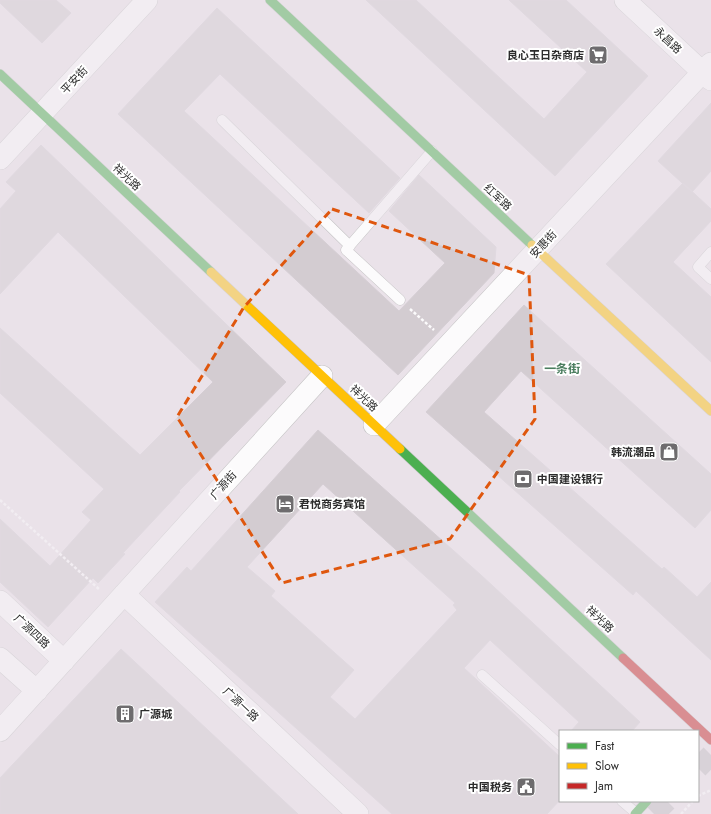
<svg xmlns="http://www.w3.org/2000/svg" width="711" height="814" font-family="Jost,'Noto Sans SC',sans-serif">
<rect width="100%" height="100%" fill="#eae2e9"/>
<path fill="#d3ccd1" stroke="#d5ced4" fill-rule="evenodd" d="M0 0H56L71 13 42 43 0 3Z
M366 0H416L544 119 587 72 509 0H566L648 76 555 176Z
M217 8 400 178 369 213 220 74 184 111 399 311 445 263 389 211 419 175 496 247 494 273 398 375 118 114Z
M711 103V171L692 192 658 161Z
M41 145 286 382 179 491 180 492 123 553 125 554 98 583 93 578 48 627 0 582V519L50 566 91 520 82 512 104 489 0 393V328L140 455 213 382 58 232 0 294V209L16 191 6 182Z
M683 183 711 209V221L673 262 711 297V362L606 264Z
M524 305 711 474V510L695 528 521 371 484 412 662 569 664 567 697 597 711 582V660L636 591 633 595 426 412Z
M318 430 481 575 640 722 632 731H571L579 722 490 640 464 668 560 757V800L547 814H392L155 602 187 567 191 571ZM323 484 455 603 453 605 457 610 355 719 330 697 354 670 271 596 275 591 247 567Z
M121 649 298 814H0V778Z"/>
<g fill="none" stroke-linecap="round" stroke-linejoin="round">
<path stroke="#c4bec3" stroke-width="21" stroke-dasharray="21 10" stroke-linecap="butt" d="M698 768 711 755
M654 814 667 801"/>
<defs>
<path id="lane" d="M222 120 350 246
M711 252 698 267 711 279
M400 300 346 250 432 151
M482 675 560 745
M622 801 636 813"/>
<path id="street" d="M625 0 711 80
M0 159 147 0
M374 425 711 63
M124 594 358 814
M0 601 64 661
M0 658 37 691
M0 731 322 376"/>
<path id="fast" d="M270 0 532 245
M0 74 211 272
M400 449 623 658
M635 814 647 801"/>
<path id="slow" d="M532 245 711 411
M211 272 400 449"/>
<path id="jam" d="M623 658 711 740"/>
</defs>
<use href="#lane" stroke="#c4c3c4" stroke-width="11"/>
<use href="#street" stroke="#c4c3c4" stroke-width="22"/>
<use href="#fast" stroke="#c4c3c4" stroke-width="10"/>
<use href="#slow" stroke="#c4c3c4" stroke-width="10"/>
<use href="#jam" stroke="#c4c3c4" stroke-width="10"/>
<path stroke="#fcfbfc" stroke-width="2.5" stroke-dasharray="3 2" stroke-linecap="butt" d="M410 309 434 330
M0 500 100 590
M698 796 711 790
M681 814 693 801"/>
<use href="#lane" stroke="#fcfbfc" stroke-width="10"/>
<use href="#street" stroke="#fcfbfc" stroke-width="21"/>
<use href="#fast" stroke="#4caf50" stroke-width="9"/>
<use href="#slow" stroke="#ffc107" stroke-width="9"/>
<use href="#jam" stroke="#c62828" stroke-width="9"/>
</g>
<path d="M0 0H711V814H0ZM332 209 529 275 535 419 450 539 282 583 177 417 244 307Z" fill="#eae2e9" fill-opacity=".55" fill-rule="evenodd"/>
<path fill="none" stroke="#df570e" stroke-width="3" stroke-dasharray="8 5" stroke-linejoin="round" d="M332 209 529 275 535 419 450 539 282 583 177 417 244 307Z"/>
<defs>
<symbol id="supermarket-square" viewBox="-11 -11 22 22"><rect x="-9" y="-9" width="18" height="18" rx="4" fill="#6e6c6e" stroke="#fff"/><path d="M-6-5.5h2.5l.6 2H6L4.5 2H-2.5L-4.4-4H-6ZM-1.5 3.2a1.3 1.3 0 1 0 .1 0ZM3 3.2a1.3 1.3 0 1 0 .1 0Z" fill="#fff"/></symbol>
<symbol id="shop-square" viewBox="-11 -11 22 22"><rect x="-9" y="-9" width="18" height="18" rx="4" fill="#6e6c6e" stroke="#fff"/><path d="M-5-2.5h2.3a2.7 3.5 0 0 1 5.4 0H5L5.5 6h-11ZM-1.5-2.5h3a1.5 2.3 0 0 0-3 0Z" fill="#fff"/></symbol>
<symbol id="bank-square" viewBox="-11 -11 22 22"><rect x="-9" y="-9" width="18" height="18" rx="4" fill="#6e6c6e" stroke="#fff"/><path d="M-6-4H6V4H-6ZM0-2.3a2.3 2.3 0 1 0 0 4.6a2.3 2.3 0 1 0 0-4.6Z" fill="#fff"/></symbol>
<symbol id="hotel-square" viewBox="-11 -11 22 22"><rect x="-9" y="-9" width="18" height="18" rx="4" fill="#6e6c6e" stroke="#fff"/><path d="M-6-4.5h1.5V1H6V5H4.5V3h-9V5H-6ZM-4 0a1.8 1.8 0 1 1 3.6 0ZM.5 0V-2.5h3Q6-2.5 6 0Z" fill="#fff"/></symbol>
<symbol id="building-square" viewBox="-11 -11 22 22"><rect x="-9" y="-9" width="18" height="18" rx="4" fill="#6e6c6e" stroke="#fff"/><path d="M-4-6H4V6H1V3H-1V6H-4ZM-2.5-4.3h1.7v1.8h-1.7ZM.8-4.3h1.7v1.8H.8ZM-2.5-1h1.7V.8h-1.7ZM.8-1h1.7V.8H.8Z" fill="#fff"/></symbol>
<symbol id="civic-square" viewBox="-11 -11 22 22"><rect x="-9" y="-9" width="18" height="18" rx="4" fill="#6e6c6e" stroke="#fff"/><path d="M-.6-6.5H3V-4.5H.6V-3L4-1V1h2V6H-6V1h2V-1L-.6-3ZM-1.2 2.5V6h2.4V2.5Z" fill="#fff"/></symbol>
</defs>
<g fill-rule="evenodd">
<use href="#supermarket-square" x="587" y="44" width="22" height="22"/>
<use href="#shop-square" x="658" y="441" width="22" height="22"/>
<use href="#bank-square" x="512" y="468" width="22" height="22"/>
<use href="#hotel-square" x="274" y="493" width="22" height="22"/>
<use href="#building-square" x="114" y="703" width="22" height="22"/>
<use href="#civic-square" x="515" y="776" width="22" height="22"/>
</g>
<g text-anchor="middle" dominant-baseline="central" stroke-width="4" stroke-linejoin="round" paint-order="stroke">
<g font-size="11" fill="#2c2c2c" stroke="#fff">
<text transform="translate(668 40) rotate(43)">永昌路</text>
<text transform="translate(74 80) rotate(-47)">平安街</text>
<text transform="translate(127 177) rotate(43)">祥光路</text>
<text transform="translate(498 197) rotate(43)">红军路</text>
<text transform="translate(543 244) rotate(-47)">安惠街</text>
<text transform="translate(364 398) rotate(43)">祥光路</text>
<text transform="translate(223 485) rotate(-48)">广源街</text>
<text transform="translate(600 619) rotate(43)">祥光路</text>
<text transform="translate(32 631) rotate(43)">广源四路</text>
<text transform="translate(241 704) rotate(43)">广源一路</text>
</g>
<g font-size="11" font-weight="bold" fill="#2c2c2c" stroke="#fff" text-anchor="end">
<text x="584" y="55">良心玉日杂商店</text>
<text x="655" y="452">韩流潮品</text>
<text x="537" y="479" text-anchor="start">中国建设银行</text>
<text x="299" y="504" text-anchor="start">君悦商务宾馆</text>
<text x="139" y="714" text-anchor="start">广源城</text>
<text x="512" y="787">中国税务</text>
</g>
<g font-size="12" font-weight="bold" fill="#4b7e5f" stroke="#fff">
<text x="562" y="369">一条街</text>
</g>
</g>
<rect x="559" y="730" width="140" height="72" fill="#ffffff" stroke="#ababab"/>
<rect x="567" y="743" width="20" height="6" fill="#4caf50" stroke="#ababab"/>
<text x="595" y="750" font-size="12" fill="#2c2c2c">Fast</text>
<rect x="567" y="763" width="20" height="6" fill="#ffc107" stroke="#ababab"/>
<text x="595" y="770" font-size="12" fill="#2c2c2c">Slow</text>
<rect x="567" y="783" width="20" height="6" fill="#c62828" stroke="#ababab"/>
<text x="595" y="790" font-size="12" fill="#2c2c2c">Jam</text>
</svg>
